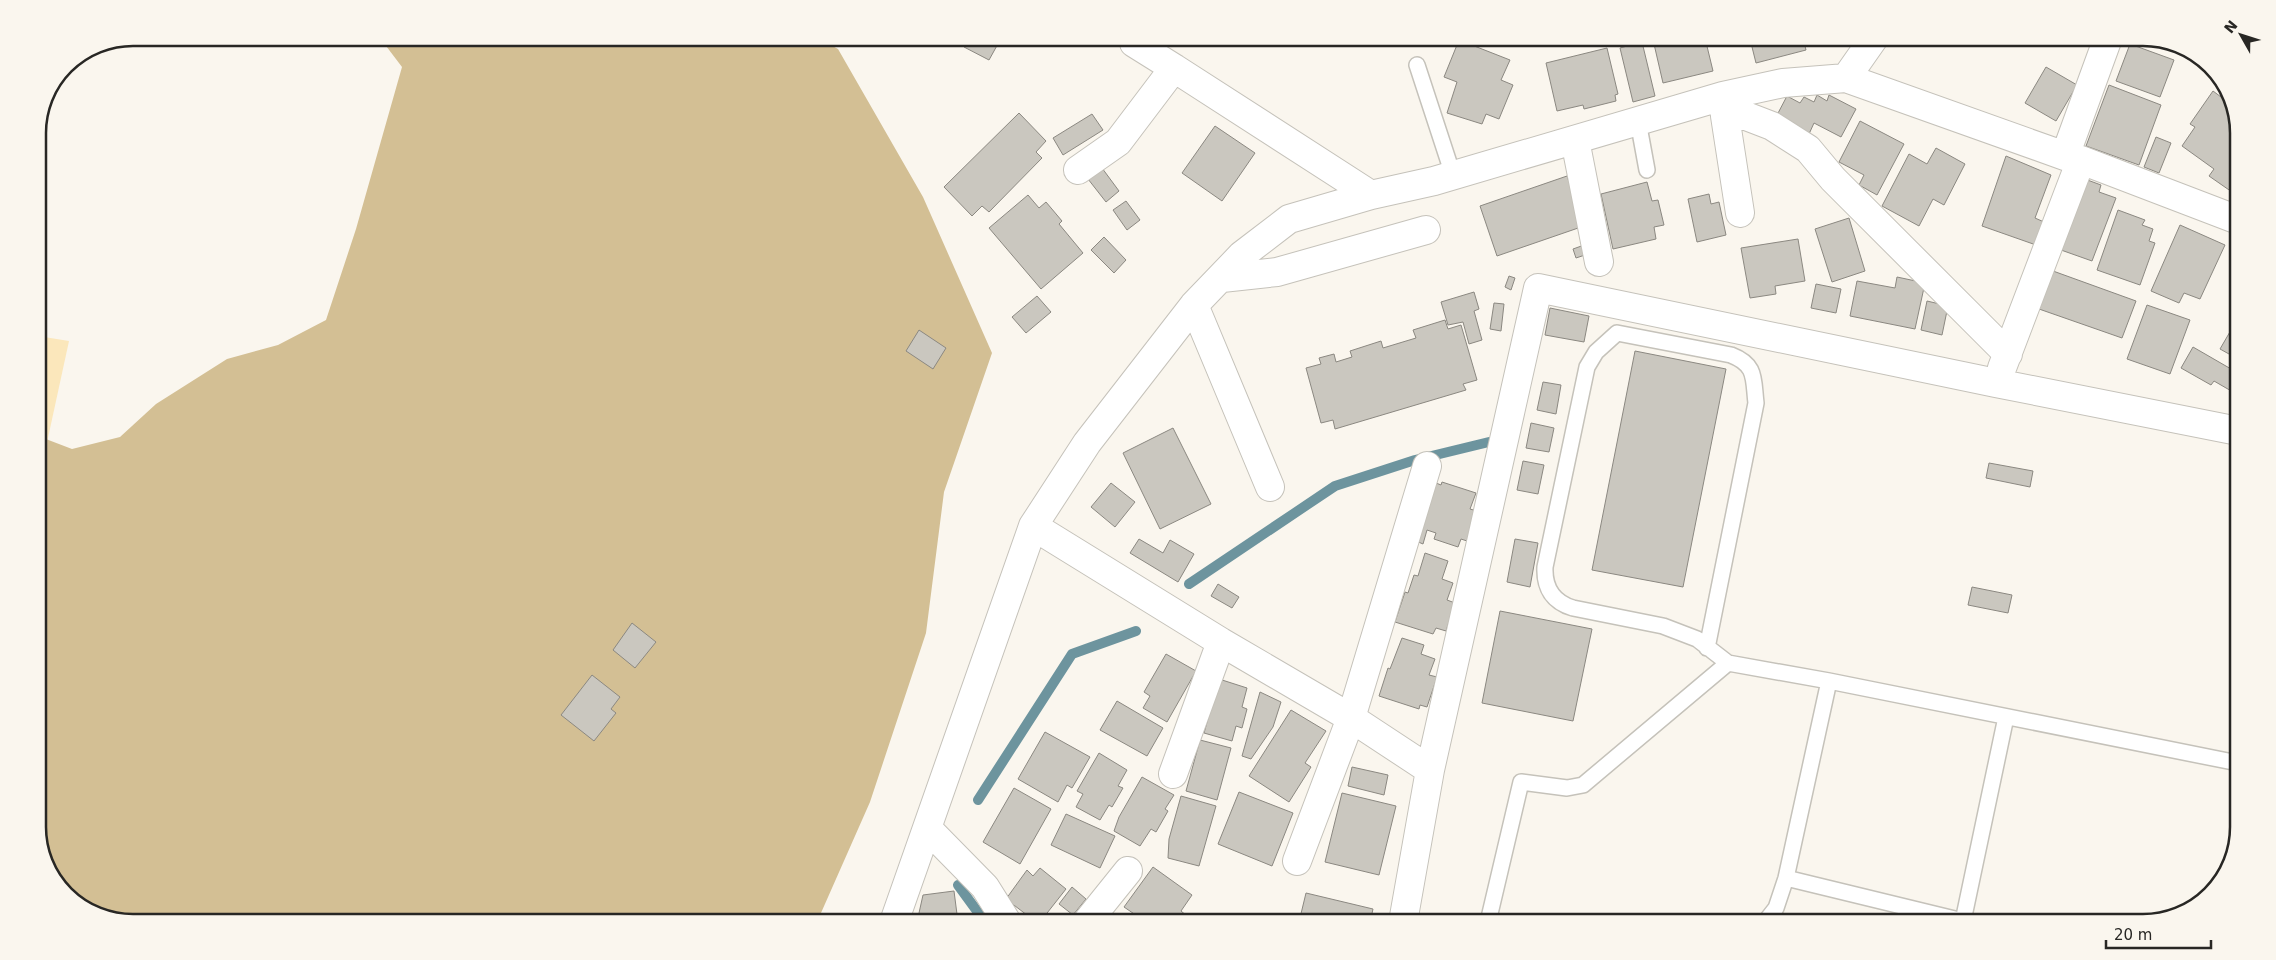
<svg xmlns="http://www.w3.org/2000/svg" width="2276" height="960" font-family="'DejaVu Sans',sans-serif">
<rect width="100%" height="100%" fill="#faf6ee"/>
<path fill="#fbe7bb" d="M38 336 69 341 38 484Z"/>
<path fill="#d3bf94" d="M380 38H818L838 49 923 197 992 353 944 492 926 633 870 802 817 922H133L97 915 57 885 38 834V436L72 449 120 437 156 404 227 359 278 345 326 320 356 229 402 67Z"/>
<g fill="none" stroke-linecap="round" stroke-linejoin="round">
<path stroke="#6d949e" stroke-width="10" d="M1189 584 1335 486 1415 460 1489 442
M978 800 1072 654 1136 631
M958 885 985 922"/>
</g>
<path fill="#cac7bf" stroke="#8b8881" d="M927 38H941L938 44Z
M969 38H991L999 42 989 60 964 47Z
M1705 38 1713 71 1663 83 1654 44 1676 39 1677 45Z
M1744 38H1803L1806 50 1756 63 1750 39 1744 40Z
M1991 38H2025L2024 44Z
M1459 40 1510 60 1501 80 1513 85 1499 119 1486 114 1482 124 1447 113 1457 82 1444 77Z
M1642 42 1655 96 1633 102 1620 48Z
M2130 44 2174 60 2160 97 2116 81Z
M1607 48 1618 94 1615 95 1616 101 1584 109 1583 105 1557 111 1546 63Z
M2046 67 2077 85 2056 121 2025 103Z
M2109 85 2161 105 2139 165 2086 146Z
M2213 91 2229 103 2238 127V186L2232 192 2209 176 2214 169 2182 146 2195 127 2190 124Z
M1817 95 1827 101 1829 95 1856 109 1841 137 1814 123 1809 134 1776 117 1787 96 1800 103 1804 97 1814 102Z
M1019 113 1046 141 1036 152 1042 158 989 212 982 206 972 216 944 187Z
M1092 114 1103 130 1063 155 1053 138Z
M1860 121 1904 144 1877 195 1859 185 1864 175 1839 162Z
M1215 126 1255 153 1222 201 1182 173Z
M2156 137 2171 143 2159 173 2144 167Z
M1936 148 1965 164 1944 205 1933 199 1919 226 1882 206 1909 154 1927 164Z
M2006 156 2051 175 2035 218 2044 222 2036 245 1982 226Z
M1102 168 1119 191 1106 202 1088 179Z
M1567 176 1584 226 1497 256 1480 206Z
M2082 178 2101 185 2099 192 2116 198 2092 261 2061 250Z
M1647 182 1652 201 1658 200 1664 225 1654 227 1656 239 1613 249 1601 194Z
M1709 194 1711 204 1719 202 1726 235 1697 242 1688 199Z
M1028 195 1039 208 1046 202 1062 221 1059 224 1083 253 1041 289 989 228Z
M1126 201 1140 220 1127 230 1113 210Z
M2118 210 2145 220 2142 225 2153 229 2149 241 2155 243 2140 285 2097 270Z
M1849 218 1865 271 1832 282 1815 229Z
M2180 225 2225 245 2200 299 2184 293 2179 303 2151 291Z
M1104 237 1126 260 1114 273 1091 250Z
M1798 239 1805 281 1775 286 1776 294 1750 298 1741 248Z
M1587 244 1591 253 1576 258 1573 249Z
M2053 271 2136 301 2122 338 2039 309Z
M1509 276 1515 278 1511 290 1505 287Z
M1897 277 1925 283 1915 329 1850 316 1857 281 1895 288Z
M1816 284 1841 289 1836 313 1811 308Z
M1474 292 1479 309 1474 311 1482 340 1469 344 1463 322 1448 325 1441 302Z
M1037 296 1051 312 1026 333 1012 317Z
M1927 301 1948 306 1942 335 1921 330Z
M1494 303 1504 304 1501 331 1490 329Z
M2147 305 2190 320 2170 374 2127 359Z
M1550 308 1589 316 1584 342 1545 335Z
M2238 318V359L2220 349Z
M1445 320 1448 329 1461 325 1477 380 1463 384 1466 390 1335 429 1333 420 1321 423 1306 368 1321 364 1319 358 1334 354 1336 362 1352 357 1350 351 1381 341 1383 348 1416 338 1413 330Z
M919 330 946 348 933 369 906 351Z
M2193 347 2238 373V383L2233 392 2214 381 2211 385 2181 368Z
M1635 351 1726 369 1683 587 1592 570Z
M1543 382 1561 385 1556 414 1537 410Z
M1531 423 1554 428 1549 452 1526 448Z
M1173 428 1211 504 1160 529 1123 453Z
M1523 461 1544 465 1538 494 1517 490Z
M1989 463 2033 471 2030 487 1986 478Z
M1442 482 1476 493 1470 509 1480 512 1470 542 1461 539 1458 547 1434 539 1436 533 1427 530 1423 544 1416 541 1436 483 1441 485Z
M1111 483 1135 502 1115 527 1091 507Z
M1139 539 1163 553 1170 540 1194 554 1178 582 1130 553Z
M1515 539 1538 543 1530 587 1507 582Z
M1425 553 1448 561 1442 579 1453 583 1447 600 1455 603 1446 631 1436 628 1433 634 1395 622 1405 592 1408 593 1414 575 1418 576Z
M1218 584 1239 597 1232 608 1211 596Z
M1972 587 2012 595 2008 613 1968 605Z
M1500 611 1592 629 1573 721 1482 703Z
M632 623 656 642 635 668 613 650Z
M1402 638 1424 645 1421 654 1435 659 1429 675 1437 677 1427 707 1420 705 1419 709 1379 696 1388 668 1390 669Z
M1166 654 1196 671 1167 722 1143 708 1150 696 1144 692Z
M592 675 620 697 611 709 616 713 594 741 561 715Z
M1219 679 1247 688 1242 707 1247 709 1242 728 1236 726 1232 741 1204 733Z
M1260 692 1281 702 1273 727 1251 759 1242 756Z
M1117 701 1163 728 1147 756 1100 730Z
M1291 710 1326 731 1305 763 1311 767 1289 802 1249 776Z
M1045 732 1090 757 1072 788 1067 785 1058 802 1018 779Z
M1200 740 1231 748 1217 800 1186 791Z
M1099 753 1127 770 1118 786 1123 788 1112 807 1109 805 1100 820 1076 807 1083 794 1077 791Z
M1352 767 1388 775 1384 795 1348 786Z
M1142 777 1174 795 1165 809 1168 811 1156 832 1151 829 1140 846 1114 831 1119 817Z
M1014 788 1051 809 1020 864 983 842Z
M1239 792 1293 813 1272 866 1218 844Z
M1342 793 1396 806 1379 875 1325 862Z
M1181 796 1216 806 1199 866 1168 858 1169 839Z
M1066 814 1115 836 1100 868 1051 845Z
M1153 867 1192 895 1181 911 1187 916 1182 922H1146L1124 907Z
M1040 868 1066 889 1040 922H1036L1006 899 1027 870 1033 876Z
M1072 887 1086 899 1073 915 1059 904Z
M954 891 958 922H917L923 895Z
M1306 893 1373 909 1370 922H1274L1275 917 1299 922Z"/>
<g fill="none" stroke-linecap="round" stroke-linejoin="round">
<defs>
<path id="service" d="M1417 65 1453 175
M1638 121 1647 170
M1707 648 1756 403C1753 379 1757 365 1731 355L1617 333 1596 352 1587 367 1545 567C1544 588 1553 602 1573 608L1663 626 1697 639 1728 663 1829 681 2238 763
M1786 878 1963 921 2006 717
M1488 922 1521 782 1567 788 1583 785 1728 663
M1765 922 1776 908 1786 878 1829 681"/>
<path id="minor" d="M1174 68 1371 195
M1846 78 1874 38
M1723 96 1725 116H1746L1772 126 1808 149 1833 179 2008 354
M1725 116 1740 213
M1575 140 1599 262
M2065 156 2108 38
M1078 170 1118 142 1174 68 1134 43
M1222 278 1277 272 1426 230
M1194 305 1270 487
M2002 368 2081 160
M1033 526 1221 642 1351 718 1430 770 1403 922
M1430 770 1538 288 1996 383 2238 431
M1173 774 1221 642
M928 829 985 887 1007 922
M1297 861 1351 718 1427 466
M894 922 1033 526 1087 443 1194 305 1242 255 1289 219 1371 195 1434 181 1723 96 1783 83 1846 78 2065 156 2081 160 2238 220
M1087 922 1128 871"/>
</defs>
<use href="#service" stroke="#c5c2ba" stroke-width="18"/>
<use href="#minor" stroke="#c5c2ba" stroke-width="30"/>
<use href="#service" stroke="#fff" stroke-width="15"/>
<use href="#minor" stroke="#fff" stroke-width="28"/>
</g>
<path d="M0 0H2276V960H0ZM133 46H2143A87 87 0 0 1 2230 133V827A87 87 0 0 1 2143 914H133A87 87 0 0 1 46 827V133A87 87 0 0 1 133 46Z" fill="#faf6ee" fill-rule="evenodd"/>
<path fill="none" stroke="#282724" stroke-width="2.5" d="M133 46H2143A87 87 0 0 1 2230 133V827A87 87 0 0 1 2143 914H133A87 87 0 0 1 46 827V133A87 87 0 0 1 133 46Z"/>
<g transform="translate(2241 35) rotate(309)" stroke="#faf6ee" stroke-width="4" paint-order="stroke">
<path d="M0-4L9 19L0 12L-9 19Z" fill="#282724"/>
<text y="-8" font-size="14" font-weight="bold" text-anchor="middle" fill="#282724">N</text>
</g>
<path d="M2106 940v8h105v-8" fill="none" stroke="#282724" stroke-width="2.5"/>
<text x="2114" y="940" font-size="15" fill="#282724" stroke="#faf6ee" stroke-width="4" paint-order="stroke">20 m</text>
</svg>
